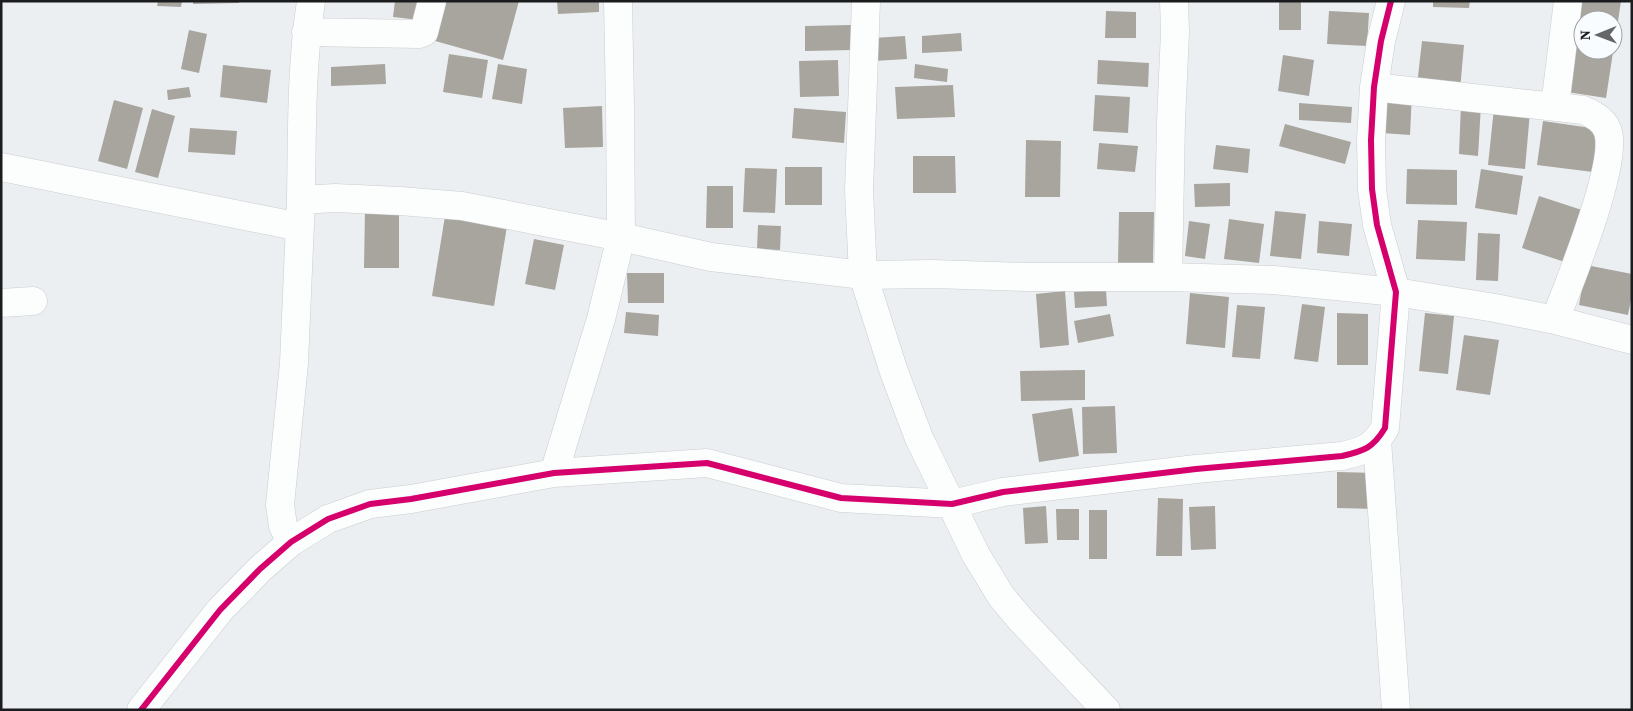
<svg xmlns="http://www.w3.org/2000/svg" width="1633" height="711" font-family="'Source Serif 4',serif">
<rect width="100%" height="100%" fill="#eceff2"/>
<path fill="#a8a49e" d="M158 1H182L181 7 157 6Z
M193 1H239V3L193 4Z
M395 1H423L420 20 393 17Z
M438 1H519L503 60 428 39Z
M557 1H599V12L558 14Z
M1279 1H1301V30H1279Z
M1433 1H1470L1469 8 1433 7Z
M1582 1H1621L1617 28 1613 27V20L1579 21Z
M1106 11 1136 12V38H1105Z
M1329 11 1369 13 1367 46 1327 44Z
M851 25 852 50 805 51V26Z
M189 30 207 34 199 73 181 69Z
M961 33 962 51 922 53V36Z
M905 36 907 59 874 61 873 38Z
M1422 41 1464 45 1460 90 1417 85Z
M1574 45 1583 47V50L1613 52 1606 98 1567 92Z
M449 54 488 60 482 98 443 92Z
M1283 55 1314 60 1309 96 1278 91Z
M838 60 839 96 800 97 799 61Z
M1098 60 1149 63 1148 87 1097 84Z
M385 64 386 84 331 86V67Z
M498 64 527 69 522 104 492 99Z
M915 64 948 69 947 82 914 78Z
M223 65 271 70 267 103 220 97Z
M953 85 955 117 897 119 895 87Z
M189 87 191 97 168 100 167 90Z
M1384 92 1412 93 1410 135 1382 133Z
M1095 95 1130 97 1128 133 1093 131Z
M114 100 143 108 127 169 98 161Z
M1299 103 1352 107 1351 123 1299 120Z
M1461 104 1481 105 1478 156 1459 154Z
M602 106 603 147 565 148 563 108Z
M794 108 846 112 844 143 792 138Z
M1494 108 1530 112 1525 169 1488 165Z
M152 109 175 116 158 178 135 172Z
M1543 121 1598 129 1593 172 1537 165Z
M1285 124 1351 142 1345 164 1279 146Z
M190 128 237 131 235 155 188 152Z
M1026 140 1061 141 1060 197H1025Z
M1099 143 1138 146 1135 172 1097 169Z
M1216 145 1250 149 1248 173 1213 169Z
M913 156H955L956 193H913Z
M785 167H822V205H785Z
M745 168 777 169 775 213 743 212Z
M1407 169 1457 170V205L1406 204Z
M1481 169 1523 176 1517 215 1475 208Z
M1230 183V206L1195 207 1194 184Z
M707 186H733V228H706Z
M1539 196 1588 212 1571 264 1522 248Z
M365 209 399 210V268H364Z
M1275 211 1306 214 1301 259 1270 256Z
M1119 212H1154L1153 264H1118Z
M445 216 507 226 494 306 432 296Z
M1229 219 1264 224 1259 263 1224 259Z
M1418 220 1467 222 1465 261 1416 259Z
M1189 221 1210 224 1205 259 1185 256Z
M1319 221 1352 224 1349 256 1317 253Z
M758 225 781 226 780 250 757 249Z
M1478 233 1500 234 1498 281 1476 280Z
M534 239 564 245 555 290 525 284Z
M1586 265 1632 274V294L1628 315 1579 305Z
M627 273H664V303H628Z
M1106 290 1107 306 1075 308 1074 292Z
M1065 291 1069 345 1040 348 1036 294Z
M1190 293 1229 297 1225 348 1186 344Z
M1302 304 1325 307 1318 362 1294 359Z
M1237 305 1265 307 1260 359 1232 357Z
M626 312 659 315 658 336 624 333Z
M1337 313 1368 314V365H1337Z
M1425 313 1454 316 1448 374 1419 371Z
M1110 314 1114 336 1078 343 1074 321Z
M1464 335 1499 340 1490 395 1456 390Z
M1085 370V400L1021 401 1020 371Z
M1115 406 1117 453 1083 454 1082 407Z
M1072 408 1079 456 1039 462 1032 414Z
M1337 472 1377 473 1376 509 1337 508Z
M1158 498 1183 499 1182 556H1156Z
M1046 506 1048 543 1025 544 1023 508Z
M1215 506 1216 549 1191 550 1189 507Z
M1056 509H1079V540H1057Z
M1089 510H1107V559H1089Z"/>
<g fill="none" stroke-linecap="round" stroke-linejoin="round">
<defs>
<path id="minor" d="M311 1C301 67 302 134 301 200L335 198 400 201 462 206 621 237 711 257 863 275 933 274 1028 277H1168L1274 280 1396 292 1495 308 1555 320 1632 340
M866 1 859 190 863 275 894 372 919 438 976 555 1001 596 1021 620 1106 710
M306 32 419 34 424 32 432 1
M1374 87 1583 110C1593 114 1605 121 1608 132 1618 165 1569 284 1555 320
M1555 106 1568 1
M1 167 300 227
M1168 277 1171 121 1175 32 1174 1
M1 303 33 301
M1377 440 1396 710
M554 473 601 319 621 237 620 105 618 1
M291 542 283 526 280 505 294 363 301 200
M141 710 220 610 260 569 291 542 328 519 370 504 411 499 554 473 707 463 841 498 952 504 1003 492 1196 469 1342 456C1364 451 1373 448 1385 428L1396 292 1377 225 1372 189 1371 140 1374 87 1381 41 1391 1"/>
</defs>
<use href="#minor" stroke="#cacdcf" stroke-width="29"/>
<use href="#minor" stroke="#fcfdfd" stroke-width="28"/>
<defs>
<path id="cycleway" d="M141 710 220 610 260 569 291 542 328 519 370 504 411 499 554 473 707 463 841 498 952 504 1003 492 1196 469 1342 456C1364 451 1373 448 1385 428L1396 292 1377 225 1372 189 1371 140 1374 87 1381 41 1391 1"/>
</defs>
<use href="#cycleway" stroke="#f9fcfe" stroke-width="9"/>
<use href="#cycleway" stroke="#d6006c" stroke-width="6"/>
</g>
<rect width="1633" height="711" fill="none" stroke="#1a1c1e" stroke-width="5"/>
<g transform="translate(1598 35) rotate(269)"><circle r="24" fill="#f9fcfe" stroke="#a0a2a4"/>
<path d="M0-4L9 19L0 12L-9 19Z" fill="#646668"/>
<text y="-8" font-size="14" font-weight="bold" text-anchor="middle" fill="#1a1c1e">N</text>
</g>
</svg>
